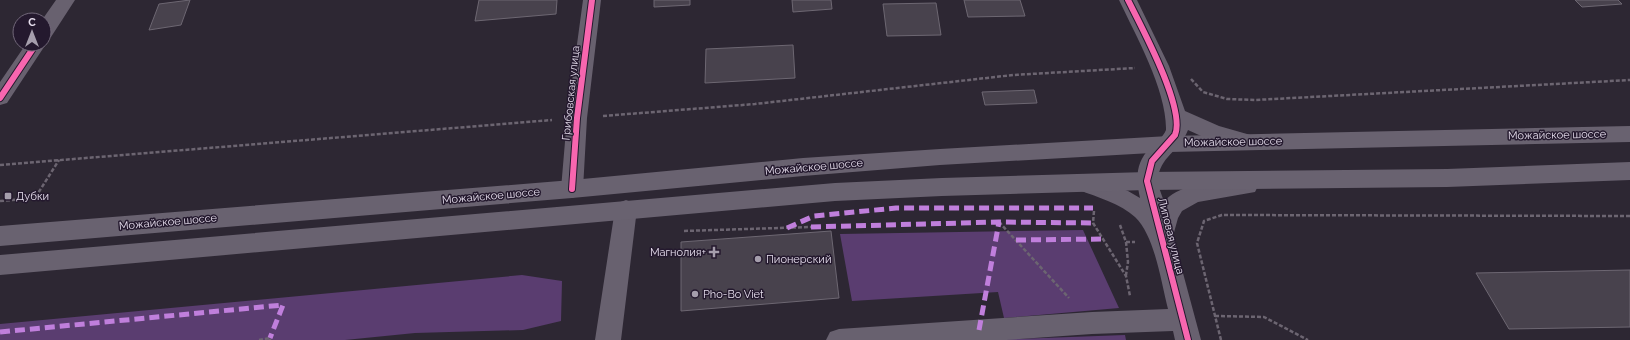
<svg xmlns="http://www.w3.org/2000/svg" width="1630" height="340" font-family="Raleway,sans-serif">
<rect width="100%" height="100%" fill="#2d2733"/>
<path fill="#5a3d70" d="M1083 230 1119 308 1004 318 998 292 852 301 840 234Z
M522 275 562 281 561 321 523 330 415 333 345 340H0V324Z
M1125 335 1126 340H986Z"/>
<path fill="#48424d" stroke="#6d6772" d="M190 0 181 25 149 30 159 4Z
M479 0H557L556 14 475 21Z
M654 0H690V5L654 7Z
M792 0H831L832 9 793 12Z
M964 0H1020L1025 16 968 17Z
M1575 0H1618L1622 4 1582 7Z
M936 3 941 35 887 36 883 4Z
M793 45 795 78 705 83 706 49Z
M1034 90 1037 103 985 105 982 92Z
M831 231 839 298 681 311V242Z
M1630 270V327L1509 329 1476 273Z"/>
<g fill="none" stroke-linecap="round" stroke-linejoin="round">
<path stroke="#6c6571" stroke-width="2.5" stroke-dasharray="4 2" stroke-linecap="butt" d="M1191 79 1203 92 1227 99 1255 100 1630 80
M603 116 755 104 1013 75 1135 68
M0 165 552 120
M0 201 35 198 59 160
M1094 211 1093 223 1126 276 1130 296
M999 222 1069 298
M1120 225 1126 242H1135
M684 231 811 227
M1126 242 1128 262 1126 275
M1215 316 1264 317 1308 340
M259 340 270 338V340
M1221 340 1197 243 1204 221 1222 215 1630 216"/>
<path fill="#68616f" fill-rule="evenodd" d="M56 0H75L51 37 44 39V20H42Z
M583 0H601L587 118 583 189 580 195 572 198 564 195 561 189 567 118Z
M1119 0H1137L1169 66 1185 111 1219 126 1254 136 1257 142 1254 148C1237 153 1203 137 1188 130 1180 151 1159 157 1158 180 1158 187 1162 195 1164 202 1177 184 1234 173 1255 180L1258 186 1255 192 1198 202 1182 211 1178 218 1173 236 1201 340H1175L1173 331 1092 334 1006 340H826L830 332 839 329 1092 312 1168 309C1161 282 1155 236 1135 217 1121 204 1097 197 1079 190L1076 184 1079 178 1087 175 1095 178 1128 191 1140 198C1136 180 1135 163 1150 148 1155 142 1163 138 1166 130 1167 91 1136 36 1119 0Z
M44 41 46 44 7 103 0 105V82L26 44H44Z
M626 200 634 203 637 209 621 340H595L615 209 618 203Z"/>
<path fill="#696270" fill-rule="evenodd" d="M1630 126V142L1169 152 940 165 803 176 572 198 0 246V226L572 180 803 158 940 149 1169 136Z
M1630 162V180L1447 187 1147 190 942 196 835 201 0 275V255L835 183 942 178 1147 172 1447 169Z"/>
<path stroke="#c07fdc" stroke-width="5" stroke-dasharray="10 5" stroke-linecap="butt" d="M811 227 999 222 1093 223
M787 228 814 216 896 208H1093
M1016 240 1104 239
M979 330 999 222
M0 332 283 305 270 338"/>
<defs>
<path id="cycleway" d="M1128 0C1141 26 1186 109 1175 135L1152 161 1147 181 1188 340
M0 98 36 44
M572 189 577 118 592 0"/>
</defs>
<use href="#cycleway" stroke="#24192e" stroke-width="8"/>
<use href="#cycleway" stroke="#f766af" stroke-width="6"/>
</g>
<g fill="#a59eac" stroke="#24192e" stroke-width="1.5">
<rect x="4" y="192" width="8" height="8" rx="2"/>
<path d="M712 246h4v4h4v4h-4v4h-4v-4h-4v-4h4z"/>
<circle cx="758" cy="259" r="4"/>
<circle cx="695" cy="294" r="4"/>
</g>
<g text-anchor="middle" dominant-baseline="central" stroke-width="3" stroke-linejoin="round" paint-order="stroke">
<g font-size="11" fill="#e6deed" stroke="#24192e">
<text transform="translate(571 93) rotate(-84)">Грибовская улица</text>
<text transform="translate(1557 135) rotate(-1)">Можайское шоссе</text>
<text transform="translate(1233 142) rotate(-1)">Можайское шоссе</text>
<text transform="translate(814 167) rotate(-5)">Можайское шоссе</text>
<text transform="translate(491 196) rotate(-5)">Можайское шоссе</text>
<text transform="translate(168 222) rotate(-5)">Можайское шоссе</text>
<text transform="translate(1171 236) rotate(76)">Липовая улица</text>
</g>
<g font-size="11" fill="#e6deed" stroke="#24192e" text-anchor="start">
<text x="16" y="196">Дубки</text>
<text x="706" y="252" text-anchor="end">Магнолия+</text>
<text x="766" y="259">Пионерский</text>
<text x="703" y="294">Pho-Bo Viet</text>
</g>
</g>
<g transform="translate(32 32)"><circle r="19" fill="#24192e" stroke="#72687a"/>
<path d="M0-3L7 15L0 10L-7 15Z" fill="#a59eac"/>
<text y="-6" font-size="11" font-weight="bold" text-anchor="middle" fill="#e6deed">С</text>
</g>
</svg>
